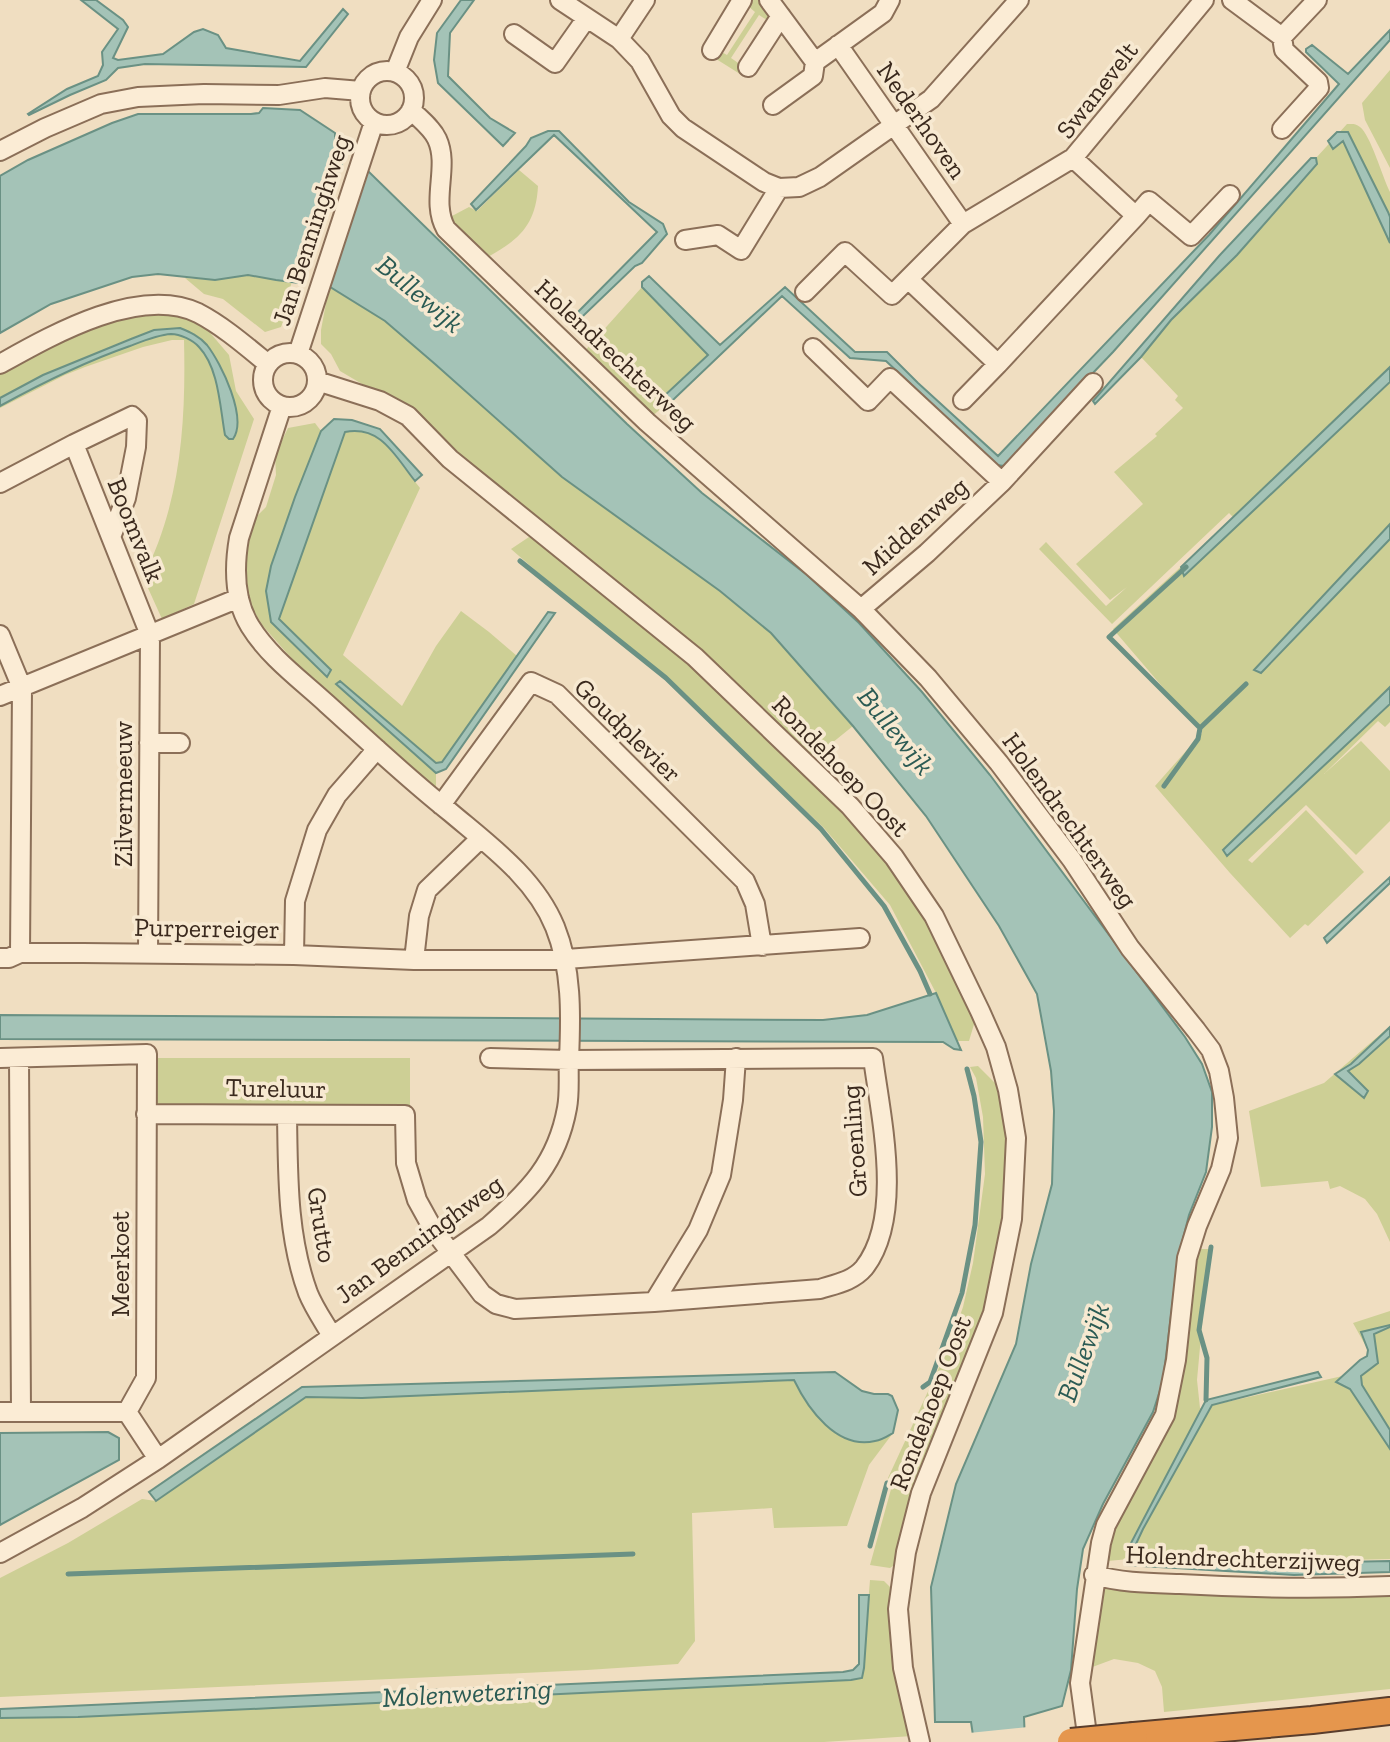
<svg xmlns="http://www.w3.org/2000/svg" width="1390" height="1742" font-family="'Zilla Slab',serif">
<rect width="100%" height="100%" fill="#f0dec1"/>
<path fill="#cdcf95" d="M751 0H763L771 15 767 20 759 15 731 58 744 67 740 74 713 57 718 50 727 55 755 12 748 6Z
M1390 70V168L1365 120 1362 103Z
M1347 124C1352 124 1355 123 1360 127 1370 134 1383 178 1390 192V722L1385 727 1378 721 1324 774 1361 741 1390 771V821L1356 855 1306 805 1248 860 1252 863 1306 810 1364 872 1308 926 1305 924 1290 938 1230 873 1155 786 1202 733 1113 629 1234 518 1229 513 1112 624 1039 549 1046 542 1106 606 1127 587 1110 600 1076 564 1143 504 1114 472 1157 436 1155 434 1183 408 1175 400 1178 396 1141 357 1170 321 1237 255 1317 164 1316 158Z
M519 170 538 186C536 226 518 241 484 259L455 224 452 216 469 207 477 211Z
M248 275 276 280 292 281 288 296 292 299 281 327 265 332 223 299 204 294 185 278 215 280Z
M329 287 385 321 435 364 562 477 720 591 771 633 853 726 811 760 374 391 340 371 331 354 321 344V330Z
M642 287 708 355 664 397 665 405 649 419 582 354Z
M139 311 186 317 206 328 229 355 236 391 254 419 194 604 162 619 143 577C181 503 186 422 184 340H172L143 347 85 367 65 375 0 408V374L67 339Z
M315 423 321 431 285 524 271 566 266 591 272 622 331 670 279 620 345 431 358 429 379 436 420 488 343 655 402 706 436 646 461 611 489 632 517 656 443 762 436 763 340 681 336 684 436 773V788L308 677 262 625 251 606 247 587 246 544 254 519 266 507 276 475 275 455 288 428Z
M532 535 688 661 836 803 901 879 927 917 975 1021 969 1041H957L936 993 890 905 824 828 666 677 565 596 511 549Z
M1390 1026V1242L1377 1214 1365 1199 1340 1186 1330 1189 1328 1181 1261 1187 1249 1111 1324 1083Z
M153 1058H410V1106L150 1105Z
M978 1066 1000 1088 1007 1118 1009 1170 1003 1217 984 1309 968 1356 918 1475 897 1563 890 1568 870 1565 893 1482 888 1478 949 1346 963 1307 973 1263 985 1174 983 1117 976 1078 970 1067Z
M1193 1249H1209L1197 1380 1200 1408 1347 1375 1360 1360 1367 1357 1368 1350 1353 1323 1390 1311V1559L1309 1561 1141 1558 1107 1561 1106 1560 1109 1536 1163 1431Z
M795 1380 827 1424 839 1436 877 1441 893 1433 869 1465 847 1526 774 1528 772 1508 692 1513 695 1641 678 1664 587 1670 0 1697V1578L68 1543 142 1499 156 1501 306 1397 362 1398Z
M870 1580 884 1581 892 1589 895 1670 912 1736 824 1742H0V1718L78 1717 862 1678Z
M1113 1588 1390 1592V1689L1164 1712 1162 1687 1155 1671 1138 1663 1114 1659 1087 1669 1103 1589Z"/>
<path fill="#a4c3b7" stroke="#6a9184" stroke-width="2" d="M81 0H96L123 20 128 27 113 58 118 60 163 54 194 32 203 29 218 35 226 48 300 61 343 9 348 14 306 67 145 64 118 68 106 80 70 95 29 115 28 114 67 89 98 76 103 65 102 52 118 29Z
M461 0H474L450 33 448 76 490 118 515 133 503 146 438 83 434 60 437 33Z
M1390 30V40L1113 352 1004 466 997 465 886 361 850 358 782 296 674 399 665 405 663 397 708 355 642 287V282L649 276 720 345 785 287 855 352H887L918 383 998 456 1209 235 1339 84 1306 52V49L1312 45 1348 74Z
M263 108 300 110 335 133V150L367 170 627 424 702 493 807 575 859 623 922 692 990 775 1185 1037 1202 1064 1212 1092V1127L1206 1172 1189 1215 1178 1258 1163 1381 1153 1412 1103 1504 1083 1549 1077 1589 1071 1670 1062 1706 1024 1717 1025 1742H974L971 1722H935L931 1587 956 1484 1016 1344 1031 1264 1052 1184 1054 1111 1051 1071 1037 994 999 926 926 816 853 726 771 633 720 591 562 477 435 364 385 321 330 287 276 280 248 275 215 280 158 274 132 277 51 304 0 333V176L28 160 112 123 138 114H251L259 113Z
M548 131H559L629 202 663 224 667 234 642 263 635 266 582 317 577 313 657 232 554 135 476 210 471 204 526 146 531 138Z
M1337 132H1348L1388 212 1390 217V243L1343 141 1333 149 1328 141Z
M1311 158H1316L1317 164 1237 255 1171 320 1141 357 1095 404 1093 401 1219 256Z
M180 328C190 332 199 336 207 345 221 363 248 418 233 439H229L225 435C220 408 219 368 199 347 193 340 180 334 171 334 157 335 143 341 130 346 84 362 42 383 0 406V398L43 375 131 339 154 330Z
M1390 367V382L1184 576 1181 567Z
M334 419 352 420 380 429 422 475 415 481C395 456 381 425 345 432L279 619 331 670 327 677 271 622 266 591 271 566 295 497 321 431Z
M1390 524V539L1261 673 1254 670Z
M548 612 555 613 446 769 436 773 336 684 340 681 436 763 442 762Z
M1390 687V704L1227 856 1223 850Z
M1390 877V883L1327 943 1324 938Z
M936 993 961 1050 954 1049 943 1042 0 1039V1015L823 1020 867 1015Z
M1390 1027V1036L1359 1064 1348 1071 1368 1091 1364 1098 1335 1074 1351 1064Z
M1390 1325V1327L1374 1334 1378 1363 1361 1376 1362 1385 1390 1430V1449L1350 1389 1336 1382 1360 1360 1367 1356 1368 1350 1361 1332Z
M835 1372 862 1391 874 1394H888L892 1396 898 1410 893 1433C888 1436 882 1440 875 1441 837 1450 808 1409 794 1380L362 1398 306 1397 156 1501 149 1492 302 1387Z
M1318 1372 1321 1377 1212 1405 1143 1529 1135 1546 1133 1561 1291 1563 1390 1561V1572L1294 1575 1126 1565 1131 1543 1206 1400Z
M108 1432 119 1438V1460L0 1525V1433Z
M859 1595H869L864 1668 862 1678 851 1680 273 1708 78 1717 0 1718V1709L843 1672 853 1670 859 1664Z"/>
<path fill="#f0dec1" d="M347 152 370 168 329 292 303 287Z
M1028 1727 1029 1742H970L969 1733Z"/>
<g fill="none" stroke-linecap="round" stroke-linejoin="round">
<path stroke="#6a9184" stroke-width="5" d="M520 561 666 678 821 829 884 906 920 971 930 994
M1186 567 1109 637 1200 728
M1164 786 1198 739 1200 728 1246 684
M923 1387 930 1382 962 1293 975 1225 981 1142 974 1096 967 1069
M1206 1400 1207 1358 1199 1330 1211 1247
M870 1546 887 1483
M68 1574 633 1554"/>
<defs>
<path id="minor" d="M560 0 619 39 640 61 671 116 683 128 764 182 779 188 799 187 820 177 931 99 1019 0
M769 0 815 62
M1204 0 1073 158 1136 216 1149 201 1191 236 1230 195
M1232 0 1282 37 1284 50 1318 82 1319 88 1282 129
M514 34 555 63 586 19
M1282 37 1317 0
M619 39 645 0
M838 45 963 224 908 279 998 364 1136 216
M712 50 742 0
M748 67 781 16
M360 98a27 27 0 1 1 54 0a27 27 0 1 1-54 0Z
M395 72 409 37 432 0
M773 105 813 76 815 62 883 13 890 0
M411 110C420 119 432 128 437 139 450 167 430 201 446 229L647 422 861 609 928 678 999 763 1072 860 1130 948 1196 1030 1211 1050 1219 1071 1224 1098 1228 1138 1221 1169 1197 1226 1187 1258 1176 1360 1165 1415 1106 1525 1101 1543 1080 1683 1088 1742
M0 151 45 128 101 104 138 97 204 94 279 95 325 88 361 91
M963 224 1073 158
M685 240 718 235 741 250 779 188
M805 292 845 252 892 295 908 279
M813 348 868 401 890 378 1002 482
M263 380a27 27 0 1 1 54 0a27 27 0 1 1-54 0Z
M298 354 374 122
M0 364C52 335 139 285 198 313 223 326 246 346 268 364
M317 381 380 401 408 416 450 459 695 657 850 806 894 857 934 916 980 1011 996 1047 1008 1090 1016 1138 1012 1219 993 1313 921 1493 906 1552 898 1609 903 1668 920 1742
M963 400 998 364
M74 444 132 416 137 421 136 447 126 498 111 537
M0 483 74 444 150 635 148 953
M861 609 927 553 1002 482 1093 383
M0 635 22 688 20 953
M0 696 239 598
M149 743H180
M441 805 531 682 557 694 745 881 755 904 762 946
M294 955 295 901 317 830 337 795 377 749
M0 958H9L20 953H83L294 955 414 960H566
M566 959 860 938
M414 960 419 916 427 890 481 838
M0 1058 147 1054 146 1378 127 1412
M19 1058 21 1412
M146 1114 405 1115 406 1163 417 1200 433 1229 482 1294 496 1304 515 1309 654 1302 820 1289C836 1284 853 1281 864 1268 904 1217 881 1118 873 1058L569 1060 490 1058
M287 1115C288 1175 287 1236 308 1293 314 1308 324 1322 332 1336
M654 1302 698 1230 721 1175 733 1100 736 1058
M0 1412H127
M127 1412 158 1459
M0 1553 82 1508 158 1459 489 1226C529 1191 557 1163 567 1108 570 1092 568 1075 569 1059 571 1015 572 969 555 927 535 878 489 845 450 812 407 778 367 740 327 704 301 680 269 657 250 626 234 600 234 567 239 538L282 406
M1094 1575C1122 1583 1151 1583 1180 1584 1250 1588 1320 1589 1390 1586"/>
<path id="highway" d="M1134 1736 1312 1720 1390 1711"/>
</defs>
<use href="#minor" stroke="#8b6f58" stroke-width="22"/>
<use href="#highway" stroke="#593d2c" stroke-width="30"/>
<use href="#minor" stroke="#fbecd5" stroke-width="18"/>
<use href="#highway" stroke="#e5964d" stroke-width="26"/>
<defs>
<path id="highway-bridge" d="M1071 1742 1134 1736"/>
</defs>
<use href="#highway-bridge" stroke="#593d2c" stroke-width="30" stroke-linecap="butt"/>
<use href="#highway-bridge" stroke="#e5964d" stroke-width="26"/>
</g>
<g text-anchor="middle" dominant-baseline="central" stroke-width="7" stroke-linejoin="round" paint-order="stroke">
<g font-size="26" fill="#3a291d" stroke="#f7e9d1">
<text transform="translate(1097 90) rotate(-52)">Swanevelt</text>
<text transform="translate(922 120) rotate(55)">Nederhoven</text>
<text transform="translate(311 230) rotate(-72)">Jan Benninghweg</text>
<text transform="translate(616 355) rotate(43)">Holendrechterweg</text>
<text transform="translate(915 526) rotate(-42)">Middenweg</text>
<text transform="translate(136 530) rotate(68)">Boomvalk</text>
<text transform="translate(628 730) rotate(44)">Goudplevier</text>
<text transform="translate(841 766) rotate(46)">Rondehoep Oost</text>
<text transform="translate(123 794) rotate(-90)">Zilvermeeuw</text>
<text transform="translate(1070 820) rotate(54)">Holendrechterweg</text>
<text transform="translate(207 928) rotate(1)">Purperreiger</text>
<text transform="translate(276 1088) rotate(1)">Tureluur</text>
<text transform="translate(854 1141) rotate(-94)">Groenling</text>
<text transform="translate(322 1225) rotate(81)">Grutto</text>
<text transform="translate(419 1239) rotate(-36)">Jan Benninghweg</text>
<text transform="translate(120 1264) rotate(-90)">Meerkoet</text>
<text transform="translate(930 1403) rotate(-69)">Rondehoep Oost</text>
<text transform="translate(1243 1558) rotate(2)">Holendrechterzijweg</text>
</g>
<g font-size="28" font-style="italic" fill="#2b5b54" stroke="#f7e9d1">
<text transform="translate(420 294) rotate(40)">Bullewijk</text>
<text transform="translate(896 731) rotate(51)">Bullewijk</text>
<text transform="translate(1083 1352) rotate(-70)">Bullewijk</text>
<text transform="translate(467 1693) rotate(-3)">Molenwetering</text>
</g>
</g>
</svg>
